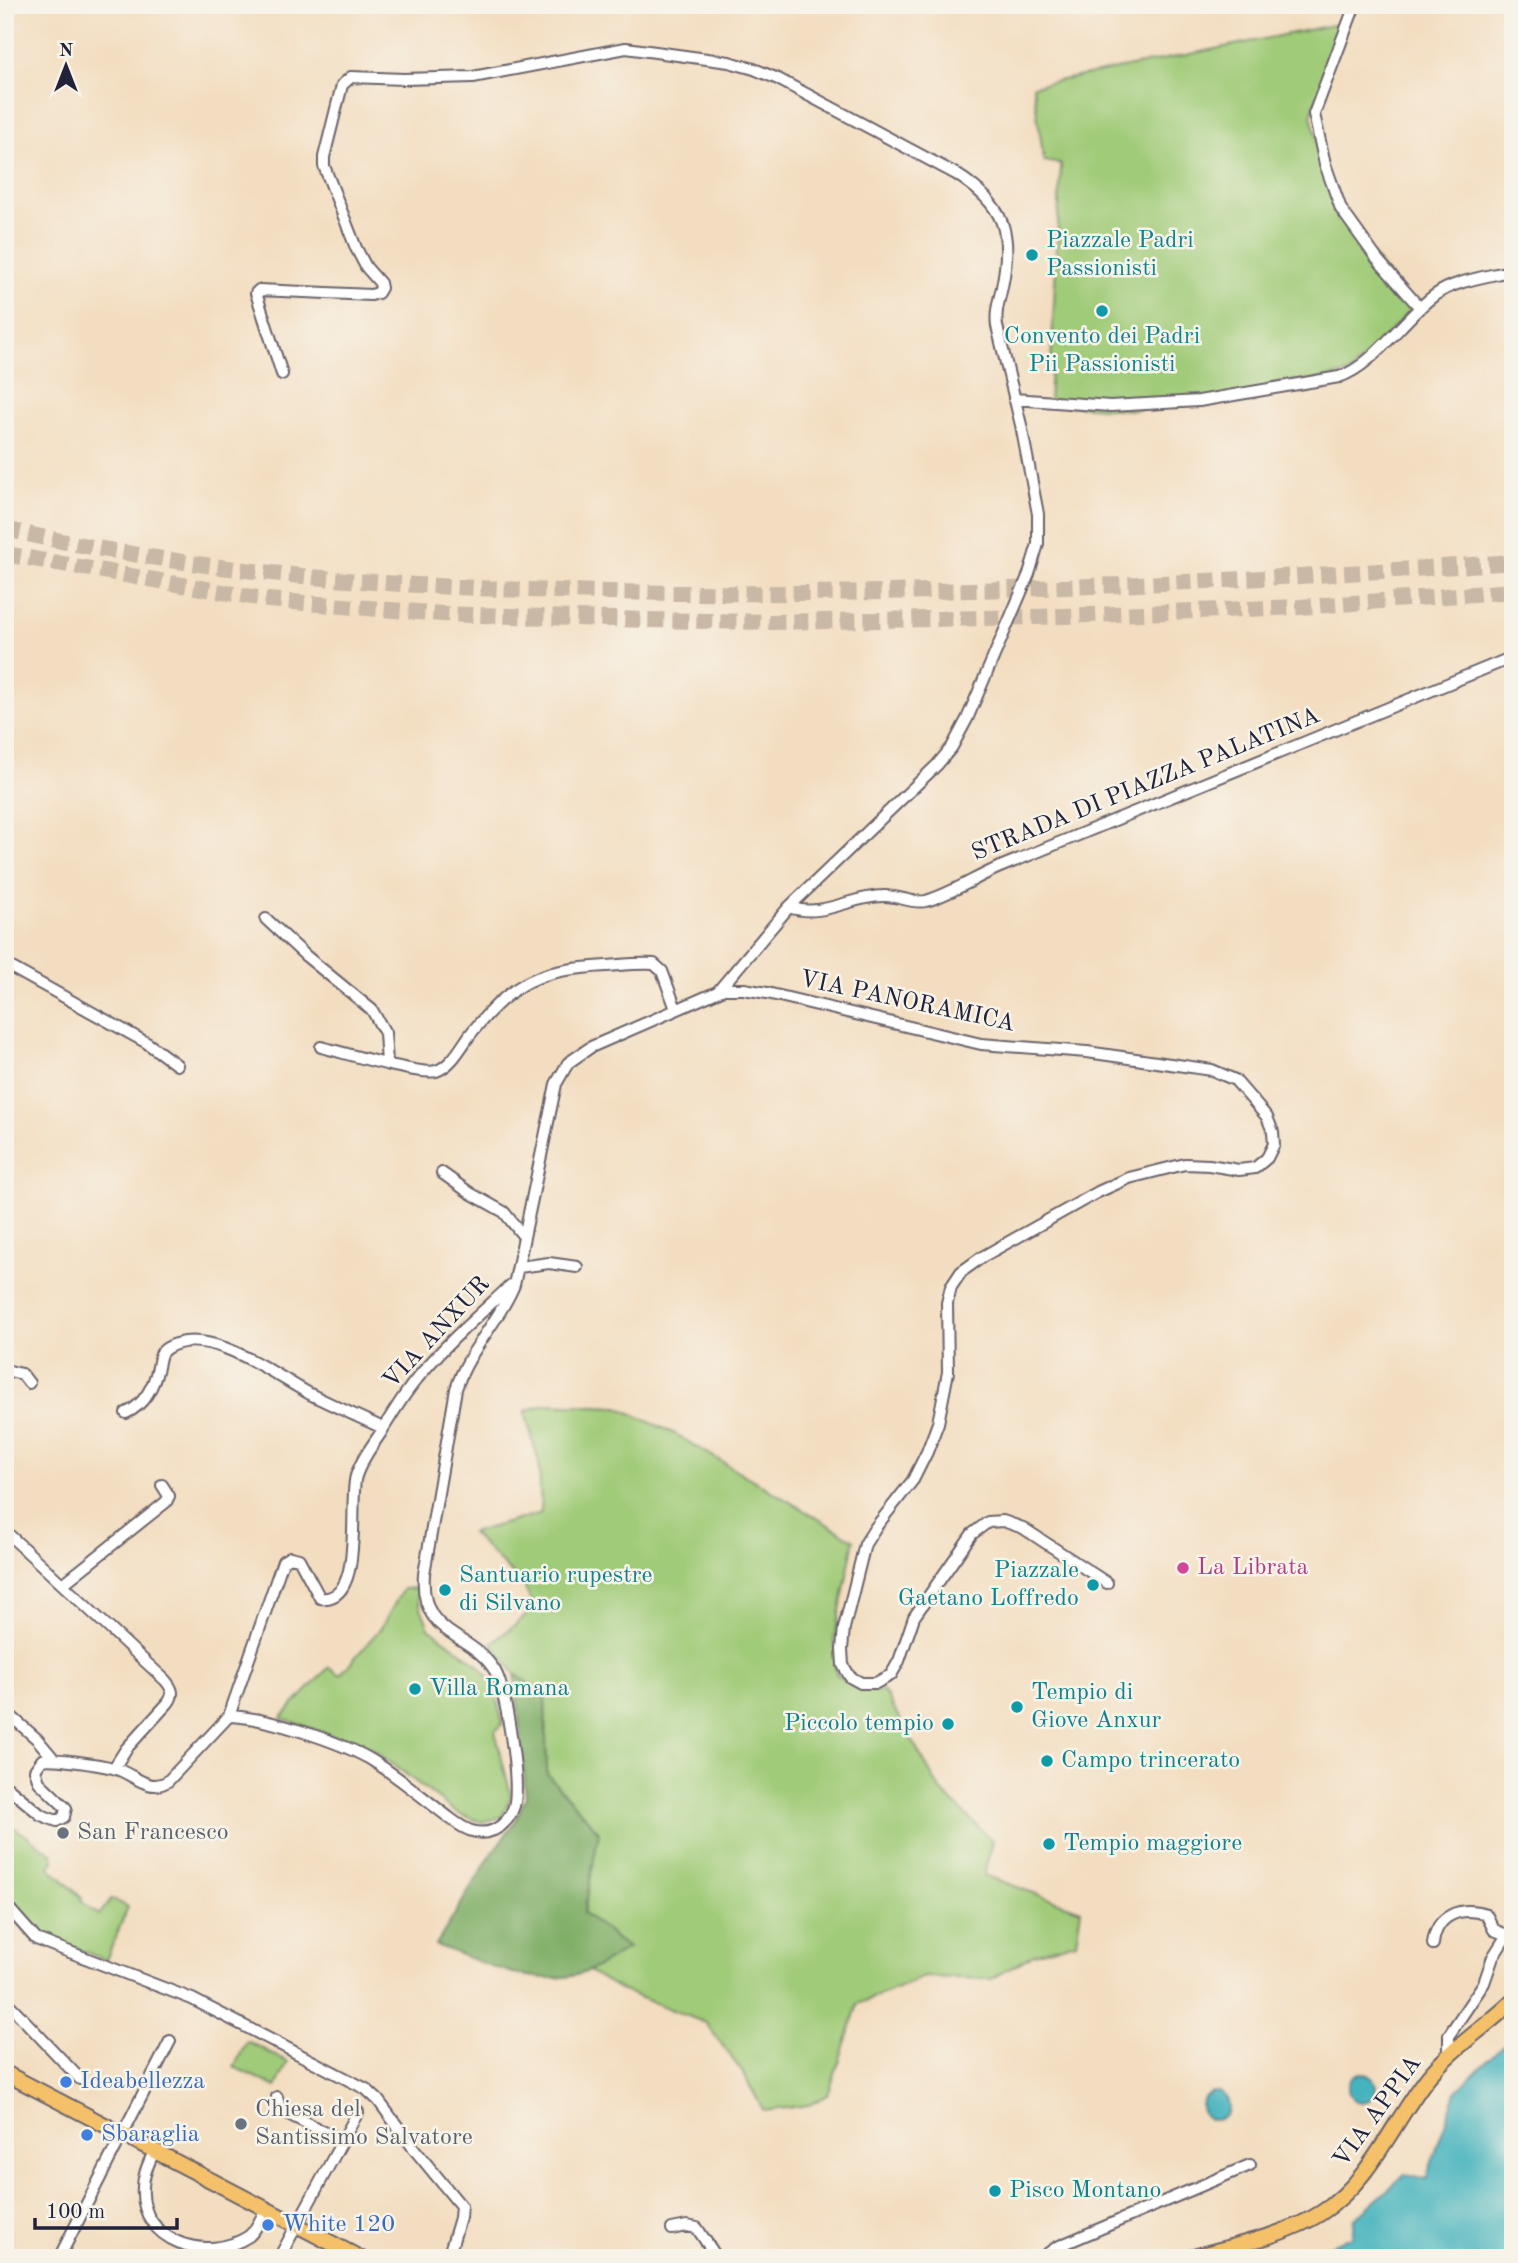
<svg xmlns="http://www.w3.org/2000/svg" width="1518" height="2263" font-family="'Old Standard TT',serif">
<rect width="100%" height="100%" fill="#f7f3e8"/>
<filter id="ink" filterUnits="userSpaceOnUse"><feTurbulence type="fractalNoise" baseFrequency=".0143" numOctaves="2"/><feDisplacementMap in="SourceGraphic" scale="14" xChannelSelector="R" yChannelSelector="G"/><feConvolveMatrix kernelMatrix="1 2 1 2 8 2 1 2 1" color-interpolation-filters="sRGB"/></filter>
<filter id="wash" filterUnits="userSpaceOnUse"><feTurbulence type="fractalNoise" baseFrequency=".00686" numOctaves="4" result="noise"/><feDisplacementMap in="SourceGraphic" scale="28" xChannelSelector="R" yChannelSelector="G"/><feGaussianBlur stdDeviation="1.57" result="paint"/><feColorMatrix in="noise" values="0 0 0 0 0 0 0 0 0 0 0 0 0 0 0 0 0 1.4 0 .05"/><feComposite in="paint" operator="in"/></filter>
<g filter="url(#wash)">
<rect width="100%" height="100%" fill="#f3ddc0"/>
<path fill="#a0cb78" stroke="#61765a" stroke-width="2" d="M1342 23 1311 115 1337 211 1414 307 1350 373 1217 402 1132 410 1049 404 1061 164 1044 161 1033 86Z
M546 1404 618 1407 675 1434 854 1540 834 1640 836 1674 855 1688 884 1692 941 1791 993 1841 984 1875 1081 1910 1076 1942 1034 1954 992 1979 924 1977 858 2004 828 2095 809 2105 764 2111 742 2072 706 2023 621 1990 589 1971 627 1948 584 1913 599 1832 547 1774 545 1695 515 1674 492 1643 535 1609 523 1584 471 1533 541 1513 539 1463 525 1411Z
M416 1588 419 1603 429 1628 475 1662 492 1680 503 1724 495 1731 511 1796 502 1817 482 1822 457 1813 374 1750 281 1718 329 1667 340 1675 381 1628 403 1589Z
M12 1826 52 1853 54 1860 49 1867 82 1898 81 1901 99 1915 111 1899 128 1907 106 1960 40 1935 5 1896V1834Z
M247 2041 288 2062 276 2087 234 2067Z"/>
<path fill="#80af68" stroke="#516852" stroke-width="2" d="M515 1674 545 1695 547 1774 599 1832 584 1913 628 1948C615 1956 600 1967 586 1972 535 1990 483 1963 436 1945L492 1853 515 1822 526 1797Z"/>
<path fill="#44b3bd" stroke="#336a7c" stroke-width="2" d="M1513 2035V2258H1274L1290 2250 1300 2256 1352 2237 1354 2220 1405 2174 1426 2179 1456 2092Z
M1348 2088a14 14 0 1 1 28 0a14 14 0 1 1-28 0Z
M1201 2106a14 14 0 1 1 28 0a14 14 0 1 1-28 0Z"/>
</g>
<g filter="url(#ink)">
<g fill="none" stroke-linecap="round" stroke-linejoin="round">
<path stroke="#c9b8a5" stroke-width="16" stroke-dasharray="16 8" stroke-linecap="butt" d="M5 529C232 581 454 591 685 593 961 595 1238 582 1513 562
M5 554 269 600 442 614 647 620 772 622 1037 617 1300 607 1513 591"/>
<defs>
<path id="minor" d="M1355 5 1314 114 1325 164 1341 209 1377 259 1420 308
M282 374 256 293 259 290 371 295 378 293 381 288 380 283 366 267 356 248 324 166V157L342 85 351 77 404 79 473 77 626 48 729 62 754 69 778 79 956 174C1005 205 1013 232 1002 287 999 301 995 312 997 326L1021 425 1038 514V544L1029 574 967 719 952 747 937 765 789 907 719 990
M1014 399 1110 406 1199 401 1339 377C1374 366 1404 317 1435 295 1456 280 1487 277 1513 270
M789 907C823 919 850 896 883 896 898 895 911 904 926 901 951 894 976 877 1000 867L1513 657
M266 919 306 956 372 1010 385 1033 387 1063
M5 964 147 1043 177 1065
M321 1047C342 1052 420 1076 436 1071 452 1066 462 1045 472 1032 515 980 539 970 606 966 621 965 638 963 654 964L662 971 676 1009
M442 1173 470 1193 504 1212 524 1237
M519 1267 549 1263 577 1267
M5 1370 22 1374 29 1383
M126 1413C144 1405 154 1386 158 1367 160 1358 159 1353 167 1348 208 1323 274 1375 310 1394 334 1406 359 1417 383 1428
M5 1531 165 1680C172 1688 175 1694 168 1703L126 1749 114 1768
M63 1584 166 1502 169 1496 162 1485
M5 1711 37 1739 53 1758
M229 1716C265 1717 338 1741 370 1759 398 1776 424 1799 451 1819 464 1829 478 1837 494 1830 504 1825 511 1817 514 1806 521 1785 506 1690 495 1671 471 1631 419 1638 424 1574L456 1389C468 1350 499 1322 514 1285L556 1084 568 1063 591 1047 724 989H744L767 993 981 1044 1087 1052 1212 1070 1235 1080 1267 1117 1273 1132 1274 1144 1267 1158 1255 1168 1239 1170 1209 1165 1185 1164 1129 1178 1098 1192 982 1257 961 1272 951 1287 947 1303 948 1372 938 1423 927 1452 913 1480 875 1528 865 1544 844 1628 842 1649 843 1665 850 1677 861 1683H876L891 1675 899 1661 914 1617 972 1534 988 1522 1003 1521 1023 1528 1107 1583
M5 1785 41 1815 57 1821 64 1817 66 1808 39 1782 35 1770 42 1760C51 1757 102 1765 113 1768 132 1772 148 1794 168 1781L229 1716 283 1561 290 1557 299 1559 320 1598C366 1604 348 1500 356 1476 361 1461 371 1447 380 1434 391 1416 402 1397 416 1380 444 1345 478 1316 511 1285
M5 1904 36 1939 192 1999 366 2089 378 2100 415 2150 461 2206 460 2218 448 2258
M1433 1944C1436 1915 1460 1906 1486 1914L1494 1930 1507 1935 1493 1957 1484 1983 1449 2035V2056
M5 2000 80 2079
M277 2097 280 2110 343 2141
M154 2151C149 2163 143 2174 143 2187 139 2243 208 2263 249 2236 257 2229 261 2218 266 2209
M672 2229 687 2226 697 2228 717 2258
M450 2250 465 2258
M59 2258 170 2041
M279 2258 358 2112
M1041 2258 1057 2247 1250 2165"/>
<path id="major" d="M5 2073 360 2258
M1190 2258C1231 2246 1285 2236 1321 2213 1372 2180 1393 2121 1429 2076 1453 2047 1486 2027 1513 2001"/>
</defs>
<use href="#minor" stroke="#6b636a" stroke-width="14"/>
<use href="#major" stroke="#6b636a" stroke-width="18"/>
<use href="#minor" stroke="#fff" stroke-width="10"/>
<use href="#major" stroke="#f4c16a" stroke-width="14"/>
</g>
</g>
<g fill="#0f9aa8" stroke="#f7f3e8" stroke-width="2.5">
<circle cx="1032" cy="255" r="7"/>
<circle cx="1102" cy="311" r="7"/>
<circle cx="1093" cy="1585" r="7"/>
<circle cx="445" cy="1590" r="7"/>
<circle cx="415" cy="1689" r="7"/>
<circle cx="1017" cy="1707" r="7"/>
<circle cx="948" cy="1724" r="7"/>
<circle cx="1047" cy="1761" r="7"/>
<circle cx="1049" cy="1844" r="7"/>
<circle cx="995" cy="2191" r="7"/>
</g>
<circle fill="#d1479c" stroke="#f7f3e8" stroke-width="2.5" cx="1183" cy="1568" r="7"/>
<g fill="#6b7280" stroke="#f7f3e8" stroke-width="2.5">
<circle cx="63" cy="1833" r="7"/>
<circle cx="241" cy="2124" r="7"/>
</g>
<g fill="#3f7fe0" stroke="#f7f3e8" stroke-width="2.5">
<circle cx="66" cy="2082" r="7"/>
<circle cx="87" cy="2135" r="7"/>
<circle cx="268" cy="2225" r="7"/>
</g>
<g text-anchor="middle" dominant-baseline="central" stroke-width="5" stroke-linejoin="round" paint-order="stroke">
<g font-size="24" fill="#0d838f" stroke="#f7f3e8" text-anchor="start">
<text x="1046" y="241">Piazzale Padri<tspan x="1046" dy="28">Passionisti</tspan></text>
<text x="1102" y="337" text-anchor="middle">Convento dei Padri<tspan x="1102" dy="28">Pii Passionisti</tspan></text>
<text x="1079" y="1571" text-anchor="end">Piazzale<tspan x="1079" dy="28">Gaetano Loffredo</tspan></text>
<text x="459" y="1576">Santuario rupestre<tspan x="459" dy="28">di Silvano</tspan></text>
<text x="429" y="1689">Villa Romana</text>
<text x="1031" y="1693">Tempio di<tspan x="1031" dy="28">Giove Anxur</tspan></text>
<text x="934" y="1724" text-anchor="end">Piccolo tempio</text>
<text x="1061" y="1761">Campo trincerato</text>
<text x="1063" y="1844">Tempio maggiore</text>
<text x="1009" y="2191">Pisco Montano</text>
</g>
<g font-size="24" fill="#22223b" stroke="#f7f3e8">
<text transform="translate(1146 785) rotate(-22)">STRADA DI PIAZZA PALATINA</text>
<text transform="translate(907 1002) rotate(12)">VIA PANORAMICA</text>
<text transform="translate(437 1333) rotate(-47)">VIA ANXUR</text>
<text transform="translate(1378 2112) rotate(-54)">VIA APPIA</text>
</g>
<g font-size="24" fill="#b23c85" stroke="#f7f3e8" text-anchor="start">
<text x="1197" y="1568">La Librata</text>
</g>
<g font-size="24" fill="#5b616d" stroke="#f7f3e8" text-anchor="start">
<text x="77" y="1833">San Francesco</text>
<text x="255" y="2110">Chiesa del<tspan x="255" dy="28">Santissimo Salvatore</tspan></text>
</g>
<g font-size="24" fill="#366cbe" stroke="#f7f3e8" text-anchor="start">
<text x="80" y="2082">Ideabellezza</text>
<text x="101" y="2135">Sbaraglia</text>
<text x="282" y="2225">White 120</text>
</g>
</g>
<rect width="1518" height="2263" fill="none" stroke="#f7f3e8" stroke-width="28"/>
<g transform="translate(66 66)" stroke="#f7f3e8" stroke-width="5" paint-order="stroke">
<path d="M0-5L12 26L0 18L-12 26Z" fill="#22223b"/>
<text y="-10" font-size="19" font-weight="bold" text-anchor="middle" fill="#22223b">N</text>
</g>
<path d="M35 2218v10h142v-10" fill="none" stroke="#22223b" stroke-width="3.5"/>
<text x="46" y="2218" font-size="21" fill="#22223b" stroke="#f7f3e8" stroke-width="5" paint-order="stroke">100 m</text>
</svg>
